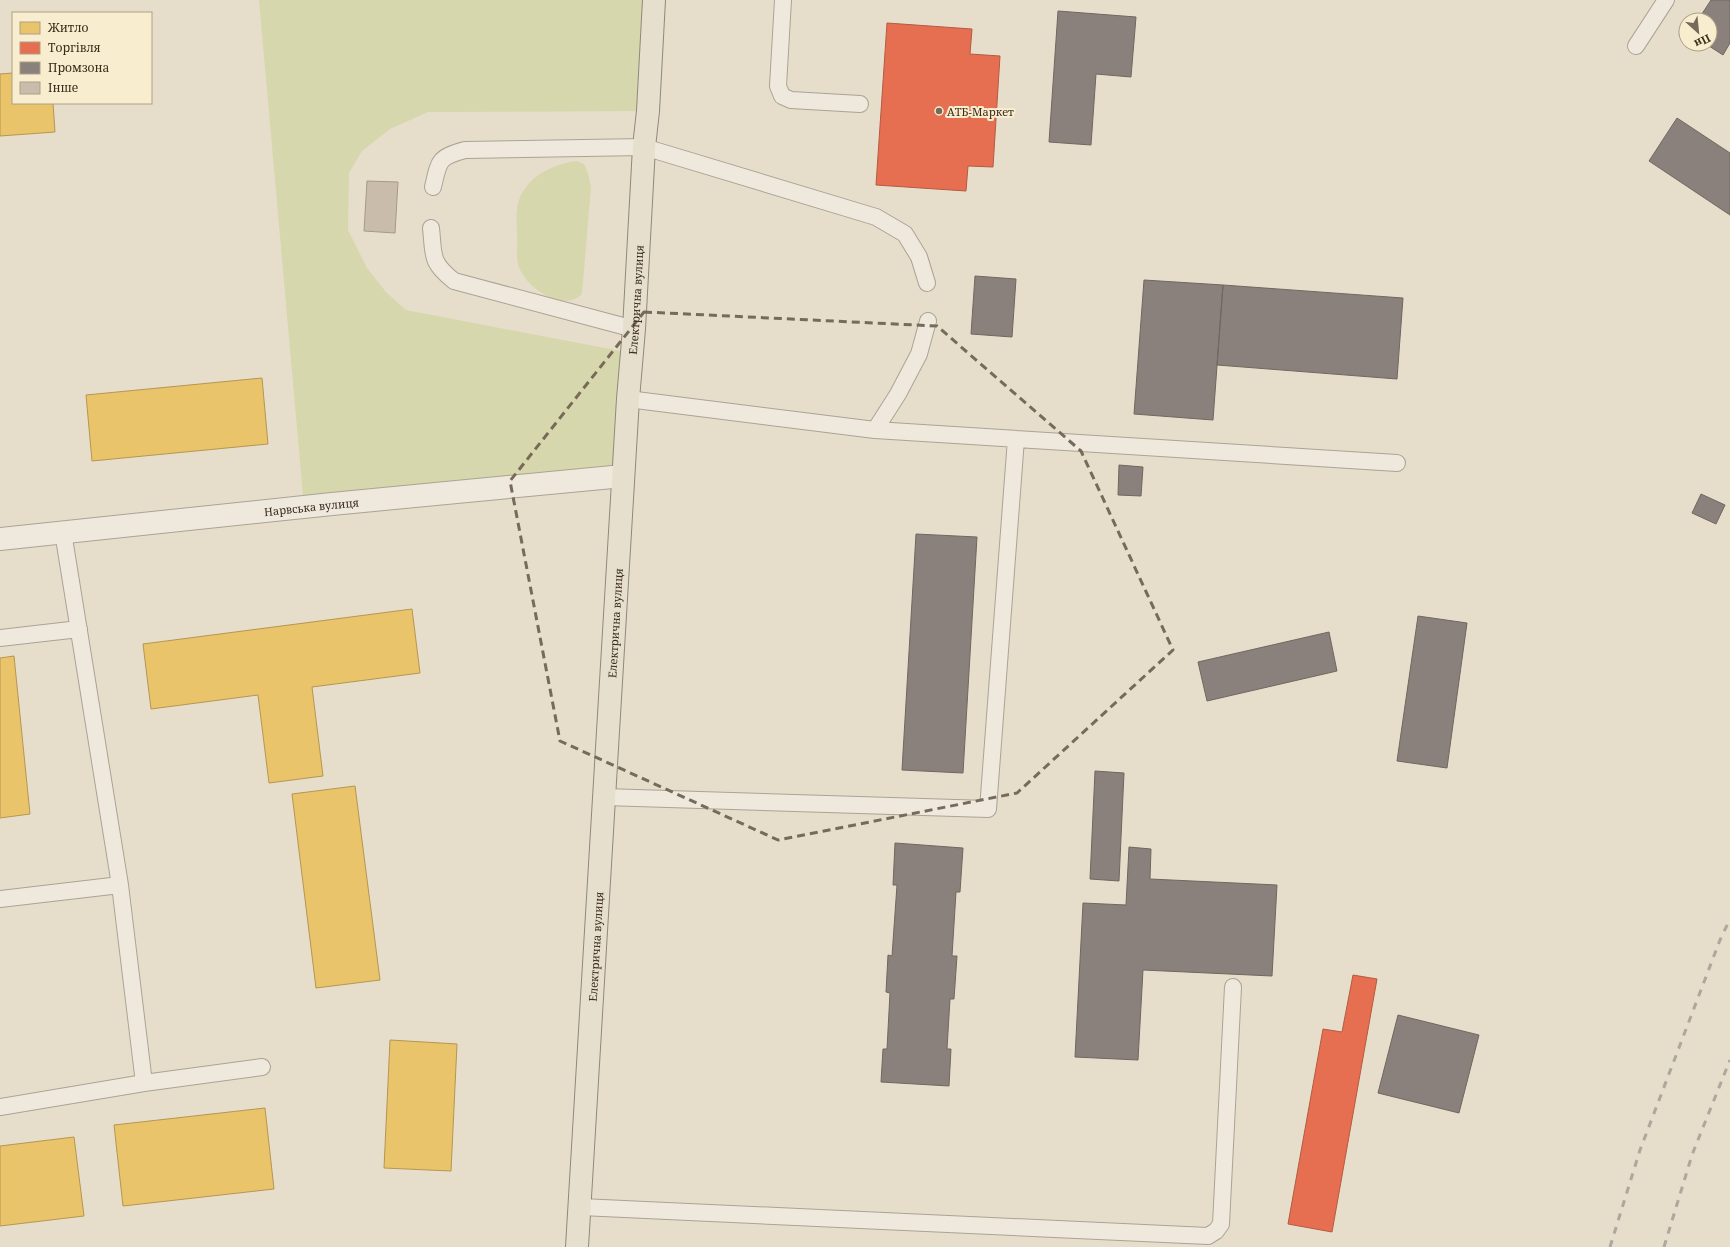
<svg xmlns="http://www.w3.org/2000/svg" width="1730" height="1247" font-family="'Noto Serif',serif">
<rect width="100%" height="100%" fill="#e6decb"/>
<path fill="#d6d7ac" d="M259 0H654L648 111 428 112 390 129 362 151 349 173 348 230 367 268 386 292 406 310 631 353 623 476 304 507Z
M576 161 584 164 588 173 591 187 582 294C563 314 523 286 518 264 516 255 518 243 517 234 517 226 516 217 517 209 521 179 550 165 576 161Z"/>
<path fill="#e9c46a" stroke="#b59652" d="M13 73V103H53L55 132 0 136V74Z
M262 378 268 444 92 461 86 395Z
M412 609 420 673 312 687 323 776 269 783 258 695 151 709 143 644Z
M14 656 30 814 0 818V658Z
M355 786 380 980 316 988 292 794Z
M390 1040 457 1044 451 1171 384 1168Z
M265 1108 274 1189 123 1206 114 1125Z
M74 1137 84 1216 0 1226V1146Z"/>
<path fill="#e76f51" stroke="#b35b41" d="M887 23 972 29 970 54 1000 56 993 167 968 166 966 191 876 185Z
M1353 975 1377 979 1332 1232 1288 1224 1323 1029 1342 1032Z"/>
<path fill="#8a817c" stroke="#72675f" d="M1711 0H1730V43L1723 55 1706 44H1710V20H1698Z
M1058 11 1136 17 1131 77 1096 74 1091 145 1049 142Z
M1677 118 1730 153V215L1649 161Z
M975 276 1016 279 1012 337 971 334Z
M1144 280 1223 285 1213 420 1134 414Z
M1223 285 1403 298 1397 379 1217 365Z
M1119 465 1143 467 1141 496 1118 495Z
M1701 494 1725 505 1716 524 1692 513Z
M916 534 977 537 963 773 902 770Z
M1418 616 1467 623 1447 768 1397 761Z
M1329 632 1337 671 1207 701 1198 662Z
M1095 771 1124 773 1119 881 1090 879Z
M895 843 963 848 960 892H956L952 956H957L954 999H950L947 1049H951L949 1086 881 1082 883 1049H887L890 993 886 992 888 955 892 956 897 885H893Z
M1129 847 1151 849 1150 879 1277 885 1272 976 1143 970 1138 1060 1075 1057 1083 903 1126 905Z
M1398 1015 1479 1035 1459 1113 1378 1093Z"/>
<path fill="#cabcab" stroke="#a6998a" d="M367 181 398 182 395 233 364 231Z"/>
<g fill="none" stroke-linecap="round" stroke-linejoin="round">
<defs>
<path id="lane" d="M783 0 778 86 782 96 791 100 860 104
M1636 46 1666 0
M433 187C439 161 438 157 465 150L644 147 876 217 905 234 919 257 927 283
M431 228C434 256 430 262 454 281L634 329
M628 399 875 430 1397 463
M875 430 898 394 919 354 928 321
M63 532 120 885 144 1083
M0 638 79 629
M604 797 988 809 1016 439
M0 899 120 885
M0 1107 144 1083 262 1067
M581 1207 1208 1236 1216 1231 1221 1224 1233 987"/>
<g id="street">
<path id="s1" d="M0 539 332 504 623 476"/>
</g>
<g id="primary">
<path id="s2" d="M577 1247 628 399 634 329 644 147 648 111 654 0"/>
</g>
</defs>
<use href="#lane" stroke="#aba394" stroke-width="18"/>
<use href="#street" stroke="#aba394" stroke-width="24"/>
<use href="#primary" stroke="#90887b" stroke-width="24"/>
<use href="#lane" stroke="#eee8dd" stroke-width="16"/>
<use href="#street" stroke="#eee8dd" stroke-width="22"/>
<use href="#primary" stroke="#e6dfce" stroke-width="22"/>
<path stroke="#ada89d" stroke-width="3" stroke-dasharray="7 7" stroke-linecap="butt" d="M1610 1247 1640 1150 1720 940 1730 919
M1664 1247 1692 1155 1730 1060"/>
</g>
<path fill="none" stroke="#776a59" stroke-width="3" stroke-dasharray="8 5" stroke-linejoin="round" d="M644 312 937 326 1081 451 1173 650 1017 793 778 840 560 741 510 481Z"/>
<circle fill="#776a59" stroke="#f9edcf" stroke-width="1.5" cx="939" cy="111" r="4"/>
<g text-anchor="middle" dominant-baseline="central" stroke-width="4" stroke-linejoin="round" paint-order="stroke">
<g font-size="11" fill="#3b2b1b" stroke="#f9edcf" text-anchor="start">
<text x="947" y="111">АТБ-Маркет</text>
</g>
<g font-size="11" fill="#3b2b1b" stroke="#f9edcf">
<text stroke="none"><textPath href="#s2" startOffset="949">Електрична вулиця</textPath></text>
<text stroke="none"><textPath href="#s1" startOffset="313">Нарвська вулиця</textPath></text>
<text stroke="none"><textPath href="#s2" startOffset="625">Електрична вулиця</textPath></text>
<text stroke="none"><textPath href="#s2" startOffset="301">Електрична вулиця</textPath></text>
</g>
</g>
<rect x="12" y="12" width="140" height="92" fill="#f9edcf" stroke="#ad9f87"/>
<rect x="20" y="22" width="20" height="12" fill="#e9c46a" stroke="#ad9f87"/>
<text x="48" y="32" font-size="12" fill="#3b2b1b">Житло</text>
<rect x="20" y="42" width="20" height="12" fill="#e76f51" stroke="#ad9f87"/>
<text x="48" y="52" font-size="12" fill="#3b2b1b">Торгівля</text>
<rect x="20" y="62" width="20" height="12" fill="#8a817c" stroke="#ad9f87"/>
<text x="48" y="72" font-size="12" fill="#3b2b1b">Промзона</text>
<rect x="20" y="82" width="20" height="12" fill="#cabcab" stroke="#ad9f87"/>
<text x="48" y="92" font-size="12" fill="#3b2b1b">Інше</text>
<g transform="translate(1698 32) rotate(153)"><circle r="19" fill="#f9edcf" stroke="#ad9f87"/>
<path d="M0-3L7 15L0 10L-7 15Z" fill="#776a59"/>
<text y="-6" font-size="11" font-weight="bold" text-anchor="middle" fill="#3b2b1b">Пн</text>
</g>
</svg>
